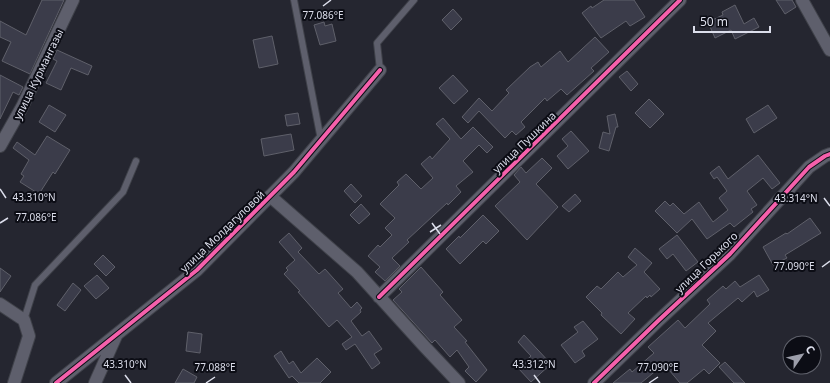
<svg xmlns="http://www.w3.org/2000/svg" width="830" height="383" font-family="'Noto Sans',sans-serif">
<rect width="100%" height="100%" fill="#252630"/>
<path fill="#3b3c4a" stroke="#5f606a" d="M42 0H64L30 74 2 61 11 42 0 37V21L26 35Z
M604 0H634L645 17 630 26 626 21 601 38 582 13 591 6 592 8Z
M776 0H792L796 7 785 14Z
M735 5 744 24 754 18 759 27 735 39 731 30 715 38 708 22 723 15 722 12Z
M453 9 462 19 451 30 442 20Z
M324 22 325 26 332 24 336 41 320 45 314 25Z
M272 36 278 64 259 68 253 40Z
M595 37 609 52 591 68 594 71 567 95 561 89 547 101 545 98 521 122 525 127 516 135 512 131 505 138 479 111 468 123 462 117 479 98 492 111 509 93 506 90 530 67 538 62 541 67 560 51 568 62Z
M57 50 92 66 88 75 71 68 61 90 46 83 57 61 53 59Z
M627 71 638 84 631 91 619 77Z
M0 75 23 87 19 95 13 92 0 119Z
M453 75 468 91 454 104 439 88Z
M649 99 664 114 650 128 635 113Z
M49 105 66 115 55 132 39 122Z
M768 105 777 118 754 133 746 119Z
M298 113 300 124 287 126 285 115Z
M615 114 618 127H616L609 151 599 148 603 132 610 134 607 116Z
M443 118 461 139 473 127 493 147 487 153 479 145 463 161 473 172 456 186 461 192 448 205 447 203 407 240 409 242 392 258 400 266 385 281 375 272 380 267 368 256 378 245 380 247 392 235 385 228 395 218 380 204 399 185 397 182 406 174 421 189 433 178 421 164 430 156 432 159 450 139 436 124Z
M571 131 589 151 568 169 557 156 568 146 562 139Z
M291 134 294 150 264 156 261 139Z
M47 136 70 150 55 174 53 172 39 194 20 182 24 176 21 174 29 160 13 148 17 142 35 155Z
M758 155 780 183 772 189 763 178 747 191 757 205 751 209 753 212 734 227 730 223 707 239 692 219 677 233 655 211 665 201 670 206 673 203 684 214 699 202 713 222 728 210 719 198 727 191 717 177 714 179 710 173 719 166 728 179Z
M542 158 552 168 536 184 558 207 527 240 495 206 520 182 514 175 521 167 526 173Z
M351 184 362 196 355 203 344 191Z
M575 194 581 201 569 212 562 206Z
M361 204 370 214 359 224 350 215Z
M483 215 499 231 486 244 483 241 460 264 446 249 459 236 460 238Z
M810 218 821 233 785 255 787 258 773 265 763 247 786 233 787 234Z
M289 233 302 248 298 252 319 274 325 269 343 289 338 293 351 308 357 302 362 308 360 310 361 312 351 321 362 336 369 331 382 349 374 354 380 363 372 369 355 344 346 350 342 344 352 337 337 320 329 327 298 292 300 291 284 274 288 270 286 268 295 260 279 242Z
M677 235 698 262 686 271 673 254 667 259 659 249Z
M635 248 652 263 644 272 660 289 651 297 650 295 647 298 646 296 628 313 635 319 621 334 601 315 602 313 586 297 597 286 601 289 618 272 623 277 637 265 628 257Z
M103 255 115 267 106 276 94 264Z
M421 267 443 292 440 295 462 320 454 327 467 341 465 342 487 370 476 382 465 371 469 367 457 350 450 357 435 340 432 343 393 300 402 292 399 289Z
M0 268 11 276 0 292Z
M97 275 109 288 96 299 84 286Z
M759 275 769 290 757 297 754 291 742 302 738 298 708 323 716 331 702 345 720 363 709 374 704 369 687 383H680L664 364 641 383H613L630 369 632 372 654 353 648 347 678 320 685 328 710 304 707 300 723 286 726 289 735 281 740 287Z
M73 283 81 290 65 311 57 305Z
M583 321 598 339 582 351 585 356 575 363 561 345 578 332 574 327Z
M188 332 202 334 200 353 186 351Z
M524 335 551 364 531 382 518 368 531 356 518 342Z
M281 351 289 364 293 361 301 373 317 358 331 372 320 383H299L292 376 289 378 274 356Z
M725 362 745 383H734L719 367Z
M183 369 197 377 194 383H175Z"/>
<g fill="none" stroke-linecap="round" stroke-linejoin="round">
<defs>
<path id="lane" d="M294 0 321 140
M380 70 377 43 414 0
M24 320 35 285 123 192 136 161"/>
<path id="street" d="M802 0 830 50
M0 146 22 107 73 0
M270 196 357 272 425 347 459 383
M379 297 680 0
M0 304 24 320 29 336 14 383
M56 383 197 270 294 172 380 70
M95 383 116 336
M594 383 659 320 730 254 809 167 825 156 830 154"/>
</defs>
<use href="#lane" stroke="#3f4149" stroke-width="8"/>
<use href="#street" stroke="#3f4149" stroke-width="14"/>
<use href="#lane" stroke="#5e5f6c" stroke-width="6"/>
<use href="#street" stroke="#5e5f6c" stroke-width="12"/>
<defs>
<path id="cycleway" d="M379 297 680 0
M56 383 197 270 294 172 380 70
M594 383 659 320 730 254 809 167 825 156 830 154"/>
</defs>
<use href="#cycleway" stroke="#0c0d15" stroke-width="6"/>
<use href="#cycleway" stroke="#f560ab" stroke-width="4"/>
</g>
<path fill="none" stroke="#dcdeeb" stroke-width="1.5" d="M323 6 331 0M0 189 6 198M824 198 830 206M0 223 8 218M432 223 440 234M430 232 441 225M822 267 830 261M125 375 131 383M534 375 540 383M206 383 215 377M649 383 658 377"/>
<g text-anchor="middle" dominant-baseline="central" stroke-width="4" stroke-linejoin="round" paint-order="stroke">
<g font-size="11" fill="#dcdeeb" stroke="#0c0d15">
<text transform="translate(38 74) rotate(-64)">улица Курмангазы</text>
<text transform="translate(524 142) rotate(-44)">улица Пушкина</text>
<text transform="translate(222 231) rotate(-44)">улица Молдагуловой</text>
<text transform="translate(706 262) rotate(-44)">улица Горького</text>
</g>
</g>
<g font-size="10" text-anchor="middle" fill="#dcdeeb" stroke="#0c0d15" stroke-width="4" stroke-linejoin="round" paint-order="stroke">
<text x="323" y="19">77.086°E</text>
<text x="34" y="201">43.310°N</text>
<text x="796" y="202">43.314°N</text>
<text x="36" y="221">77.086°E</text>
<text x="794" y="270">77.090°E</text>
<text x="125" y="368">43.310°N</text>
<text x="534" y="368">43.312°N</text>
<text x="215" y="371">77.088°E</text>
<text x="658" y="371">77.090°E</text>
</g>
<g transform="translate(802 355) rotate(56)"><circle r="19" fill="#0c0d15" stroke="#5f616b"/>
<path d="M0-3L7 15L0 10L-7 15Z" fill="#9c9eaa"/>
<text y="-6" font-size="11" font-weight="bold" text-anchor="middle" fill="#dcdeeb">С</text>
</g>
<path d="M694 26v6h76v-6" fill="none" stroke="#dcdeeb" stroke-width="2"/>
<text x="700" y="26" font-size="12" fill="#dcdeeb" stroke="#0c0d15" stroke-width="3" paint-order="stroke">50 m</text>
</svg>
